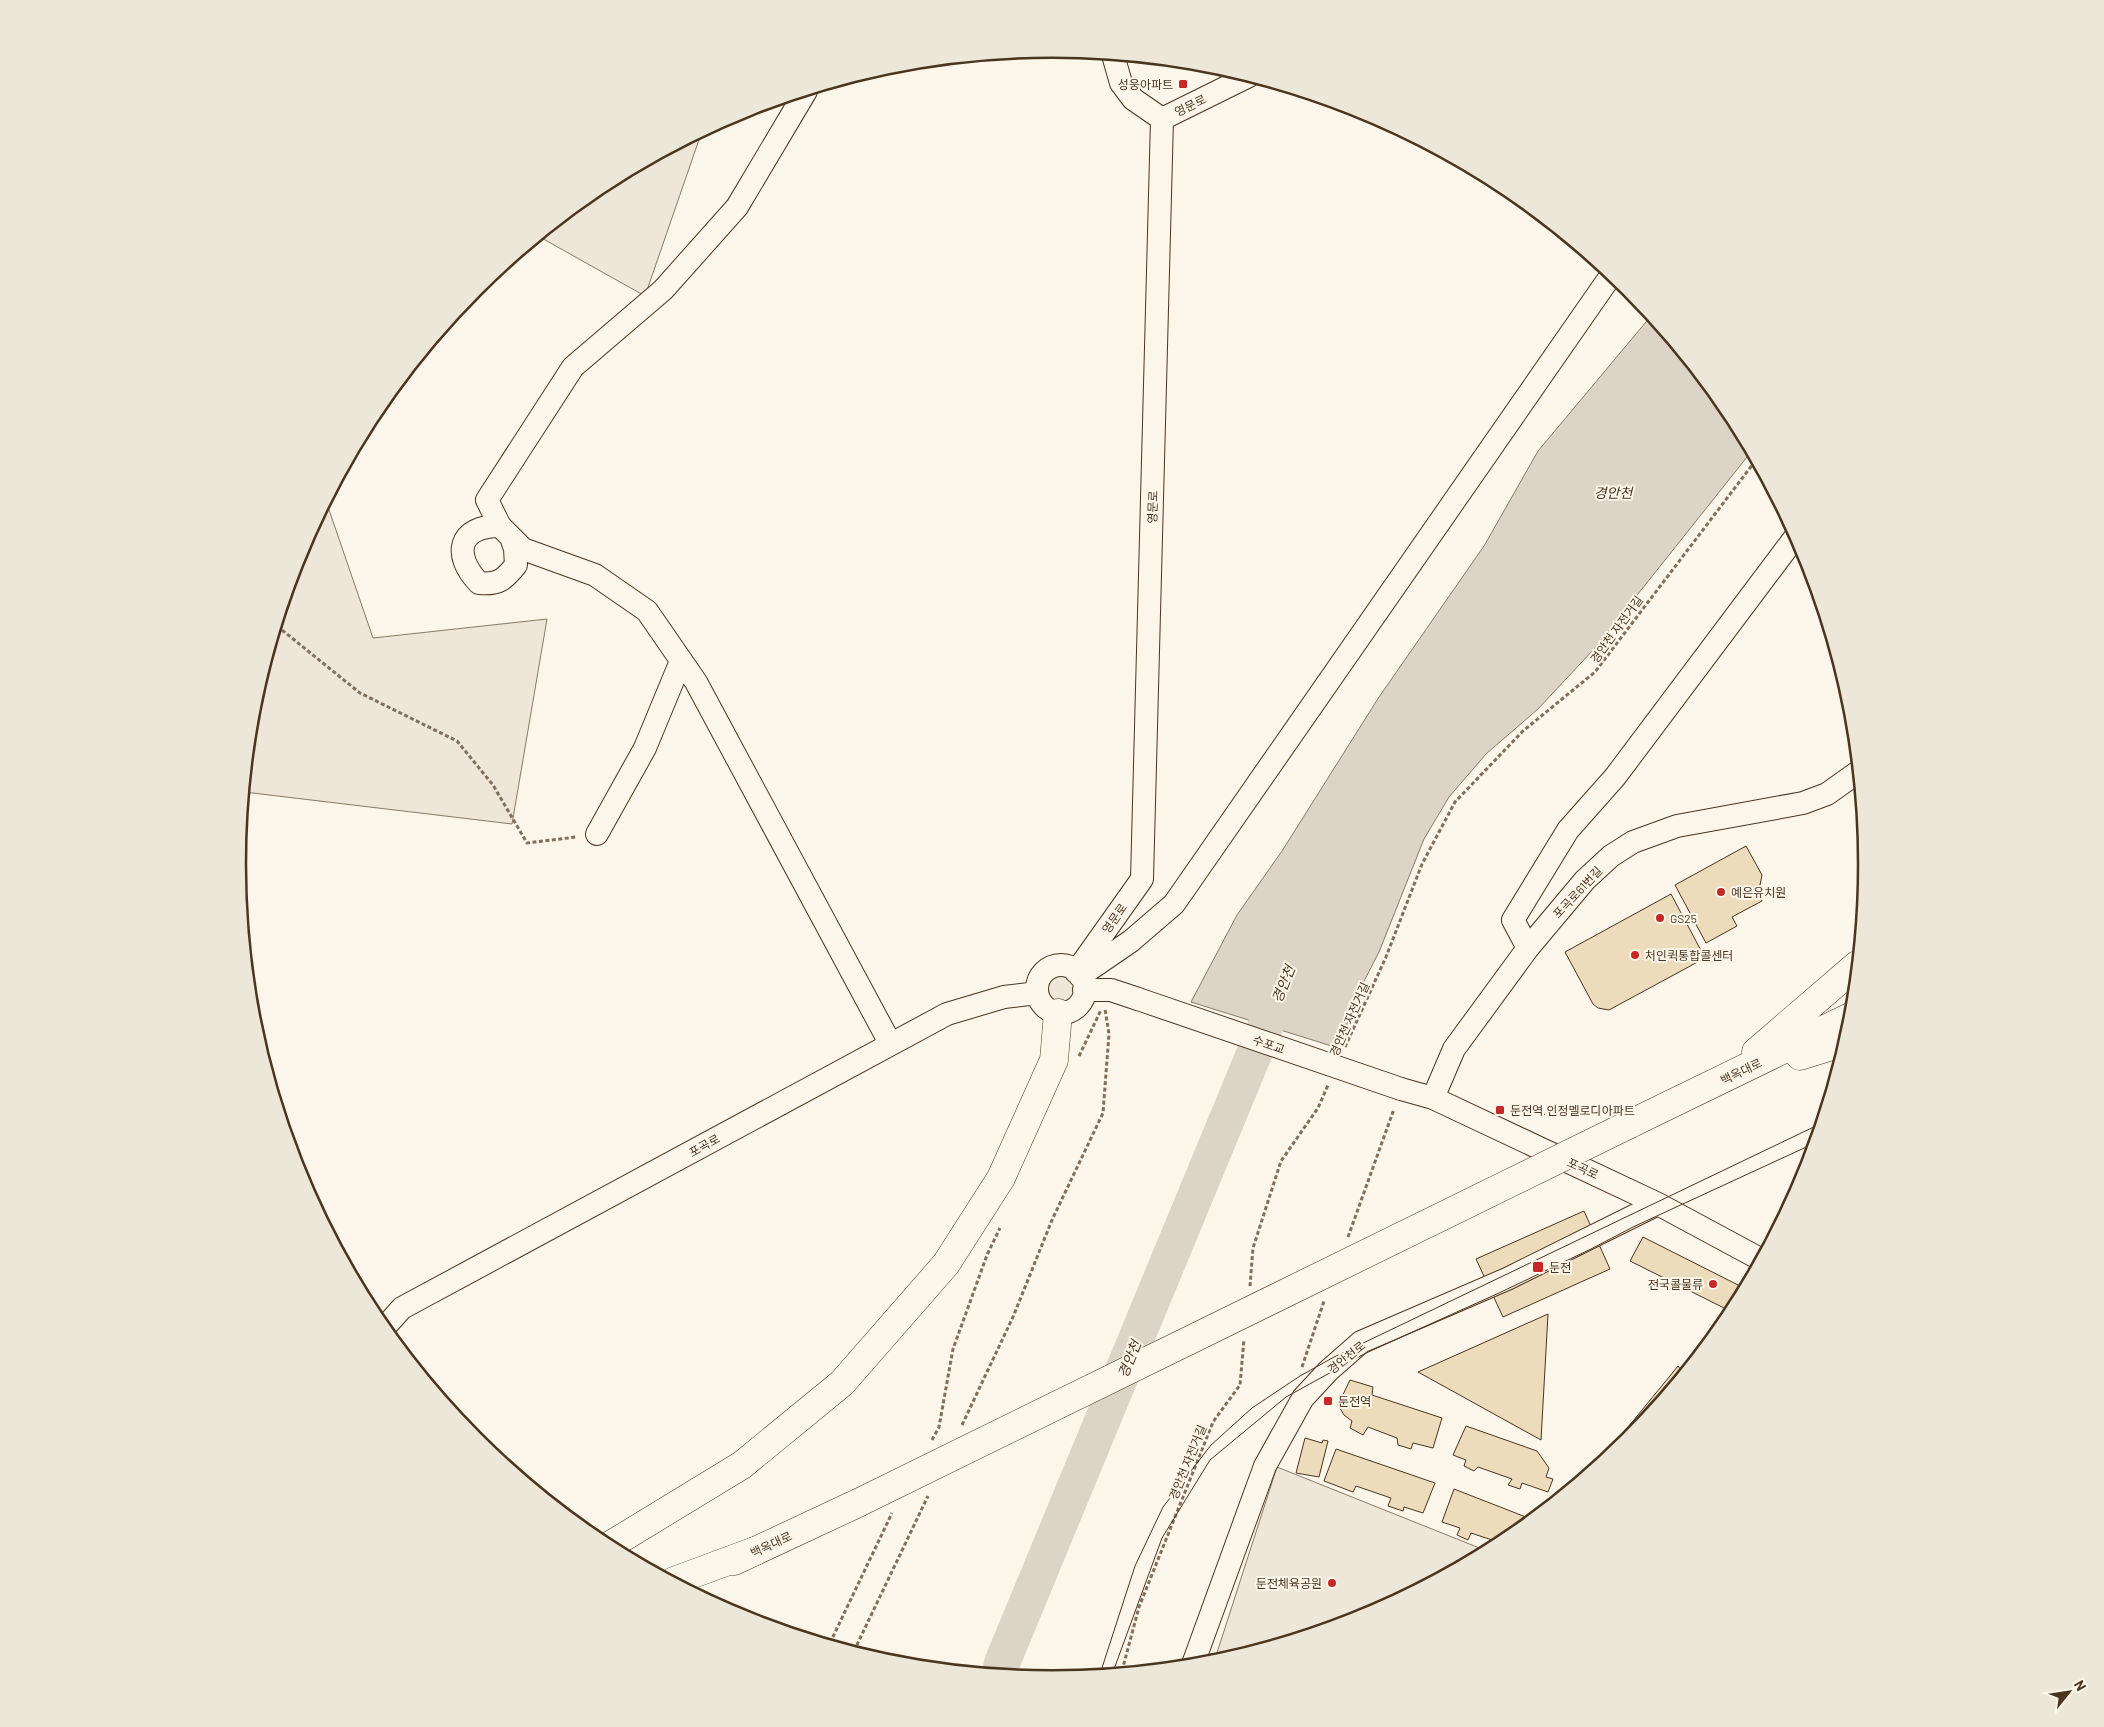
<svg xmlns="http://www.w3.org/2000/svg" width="2104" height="1727" font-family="Barlow,'Noto Sans KR',sans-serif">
<rect width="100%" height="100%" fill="#fbf6e9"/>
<path fill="#ede6d9" stroke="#887966" d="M702 131 645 296 538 236 600 186Z
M326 501 373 638 547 619 512 824 244 792 253 704 299 551Z
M1044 989a16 16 0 1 1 32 0a16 16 0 1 1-32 0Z
M1277 1467 1487 1551 1364 1616 1214 1662Z"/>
<path fill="#dcd4c6" stroke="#887966" d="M1651 316 1730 411 1751 452 1595 648 1538 709 1486 754 1449 797 1424 839 1379 952 1359 991 1338 1048 1191 1002 1237 915 1282 851 1379 697 1484 546 1538 451Z"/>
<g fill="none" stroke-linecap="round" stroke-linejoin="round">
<path stroke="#dcd4c6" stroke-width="36" d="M1000 1673 1002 1663 1285 979"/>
</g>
<path fill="#ecdcbc" stroke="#4a3520" d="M1746 846 1762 875 1760 885 1755 887 1762 901 1732 917 1737 926 1706 943 1675 885Z
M1671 894 1705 958 1609 1010 1598 1008 1593 1004 1565 952Z
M1584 1211 1610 1269 1503 1317 1476 1259Z
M1643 1237 1744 1288 1732 1312 1630 1261Z
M1548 1314 1541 1440 1418 1372Z
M1678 1366 1683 1373 1629 1439 1624 1432Z
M1350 1380 1373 1387 1372 1395 1442 1418 1433 1448 1413 1443 1411 1449 1398 1445 1397 1438 1368 1427 1363 1435 1350 1428 1352 1421 1344 1415 1338 1405Z
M1466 1426 1537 1451 1549 1468 1546 1477 1553 1479 1548 1492 1522 1483 1520 1489 1508 1485 1512 1479 1478 1467 1474 1471 1464 1466 1466 1460 1453 1455Z
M1305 1438 1322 1443 1323 1440 1328 1441 1319 1477 1296 1473Z
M1336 1449 1435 1483 1423 1513 1404 1507 1403 1511 1388 1506 1391 1498 1356 1486 1353 1492 1324 1481Z
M1454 1489 1531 1519 1501 1543 1471 1533 1468 1540 1457 1535 1460 1528 1442 1522Z"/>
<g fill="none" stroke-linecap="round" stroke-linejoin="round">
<defs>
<path id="minor" d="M1113 55 1121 83 1133 99 1162 119
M806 91 737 207 663 290 573 367 487 500 500 526 523 549 595 575 647 611 696 682 890 1043
M500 526C458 526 452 555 479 583 498 585 504 580 516 565L515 549 511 537
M597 834 645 748 681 661
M1528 948 1513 920 1568 830 1615 777 1796 536
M1037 989a24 24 0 1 1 48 0a24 24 0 1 1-48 0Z
M1076 972 1142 879 1162 119 1249 76
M1080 976 1131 941 1174 904 1612 274
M1084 990H1111L1138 999
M1401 1089 1433 1098 1658 1204 1760 1259
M1433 1098 1454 1049 1528 948 1585 880 1611 856 1633 842 1677 826 1803 803 1827 794 1858 772
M384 1328 402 1308 947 1014 1004 997 1037 993
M1193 1664 1265 1466 1303 1398 1328 1371 1361 1342 1507 1279 1658 1204"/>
<path id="major" d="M1756 1052 1857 965
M1800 1056 1845 1042
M1630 1124 1852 1016
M734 1561 858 1503"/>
<path id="highway" d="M609 1546 742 1465 842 1383 946 1264 1001 1178 1054 1060 1058 1013
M674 1581 755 1551"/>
</defs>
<use href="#minor" stroke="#4a3520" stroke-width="24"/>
<use href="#major" stroke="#4a3520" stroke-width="29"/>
<use href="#highway" stroke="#4a3520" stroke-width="29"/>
<path stroke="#7f6f5c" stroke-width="3" stroke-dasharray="4 2.5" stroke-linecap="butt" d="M277 626 360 693 457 741 493 785 527 843 576 837
M1345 1047 1386 957 1422 864 1455 802 1523 731 1595 672 1756 460
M1079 1056 1101 1010
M1348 1237 1394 1109
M1250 1286 1253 1248 1281 1161 1318 1108 1328 1085
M1302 1367 1324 1301
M962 1425 1013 1317 1052 1220 1103 1113 1109 1034 1105 1009
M932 1440 939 1427 953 1349 987 1255 1000 1228
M830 1643 892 1513
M854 1651 928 1496
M1122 1671 1139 1607 1213 1422 1240 1385 1244 1339"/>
<use href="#minor" stroke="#fbf6e9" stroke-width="22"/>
<use href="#major" stroke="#fbf6e9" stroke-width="28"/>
<use href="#highway" stroke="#fbf6e9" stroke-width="28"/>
<path stroke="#4a3520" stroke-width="1" d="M1113 1672 1162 1538 1210 1460 1286 1397 1366 1353 1499 1293 1591 1249 1633 1227 1815 1143
M1100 1674 1135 1566 1163 1507 1211 1445 1252 1408 1300 1376 1334 1357 1820 1124"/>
<defs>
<path id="minor-bridge" d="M1138 999 1401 1089"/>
<path id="major-bridge" d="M858 1503 1630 1124"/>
</defs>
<use href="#minor-bridge" stroke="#4a3520" stroke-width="24" stroke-linecap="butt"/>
<use href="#major-bridge" stroke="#4a3520" stroke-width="29" stroke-linecap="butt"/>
<use href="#minor-bridge" stroke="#fbf6e9" stroke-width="22"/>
<use href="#major-bridge" stroke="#fbf6e9" stroke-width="28"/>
</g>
<g fill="#c62828" stroke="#fbf6e9" stroke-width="2">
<rect x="1178" y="79" width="10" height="10" rx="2.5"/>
<circle cx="1721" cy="892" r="5"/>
<circle cx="1660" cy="918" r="5"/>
<circle cx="1635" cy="955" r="5"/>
<rect x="1495" y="1105" width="10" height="10" rx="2.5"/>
<rect x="1532" y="1261" width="12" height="12" rx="2.5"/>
<circle cx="1713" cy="1284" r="5"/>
<rect x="1323" y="1396" width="10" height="10" rx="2.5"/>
<circle cx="1332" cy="1583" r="5"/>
</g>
<g text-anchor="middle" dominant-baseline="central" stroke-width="4" stroke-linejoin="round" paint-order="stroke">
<g font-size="12" fill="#4a3520" stroke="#fbf6e9" text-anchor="start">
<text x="1173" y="84" text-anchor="end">성웅아파트</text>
<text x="1731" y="892">예은유치원</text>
<text x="1670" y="918">GS25</text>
<text x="1645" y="955">처인퀵통합콜센터</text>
<text x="1510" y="1110">둔전역.인정멜로디아파트</text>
<text x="1549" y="1267">둔전</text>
<text x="1703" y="1284" text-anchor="end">전국콜물류</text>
<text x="1338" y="1401">둔전역</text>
<text x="1322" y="1583" text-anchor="end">둔전체육공원</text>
</g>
<g font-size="12" fill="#4a3520" stroke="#fbf6e9">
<text transform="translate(1190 105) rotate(-26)">영문로</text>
<text transform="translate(1152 507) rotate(-88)">영문로</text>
<text transform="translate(1616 629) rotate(-54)">경안천 자전거길</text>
<text transform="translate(1577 892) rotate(-47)">포곡로61번길</text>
<text transform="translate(1114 918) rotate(-55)">영문로</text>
<text transform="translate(1349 1019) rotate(-66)">경안천 자전거길</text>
<text transform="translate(1269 1044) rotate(19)">수포교</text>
<text transform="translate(1741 1071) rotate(-26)">백옥대로</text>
<text transform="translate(704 1145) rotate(-29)">포곡로</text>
<text transform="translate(1583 1168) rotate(25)">포곡로</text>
<text transform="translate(1346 1357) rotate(-39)">경안천로</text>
<text transform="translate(1187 1462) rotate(-68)">경안천 자전거길</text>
<text transform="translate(771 1544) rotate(-25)">백옥대로</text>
</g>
<g font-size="14" font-style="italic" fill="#4a3520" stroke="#fbf6e9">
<text x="1613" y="492">경안천</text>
<text transform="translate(1283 984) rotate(-68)">경안천</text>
<text transform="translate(1129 1359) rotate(-68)">경안천</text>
</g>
</g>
<path d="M0 0H2104V1727H0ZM246 864a806 806 0 1 1 1612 0a806 806 0 1 1-1612 0Z" fill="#ede7d9" fill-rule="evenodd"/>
<path fill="none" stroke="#4a3520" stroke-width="2.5" d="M246 864a806 806 0 1 1 1612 0a806 806 0 1 1-1612 0Z"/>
<g transform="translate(2069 1692) rotate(60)" stroke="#fbf6e9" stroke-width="4" paint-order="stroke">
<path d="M0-4L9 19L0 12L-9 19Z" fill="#4a3520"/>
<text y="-8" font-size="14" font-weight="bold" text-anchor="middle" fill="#4a3520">N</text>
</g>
</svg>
